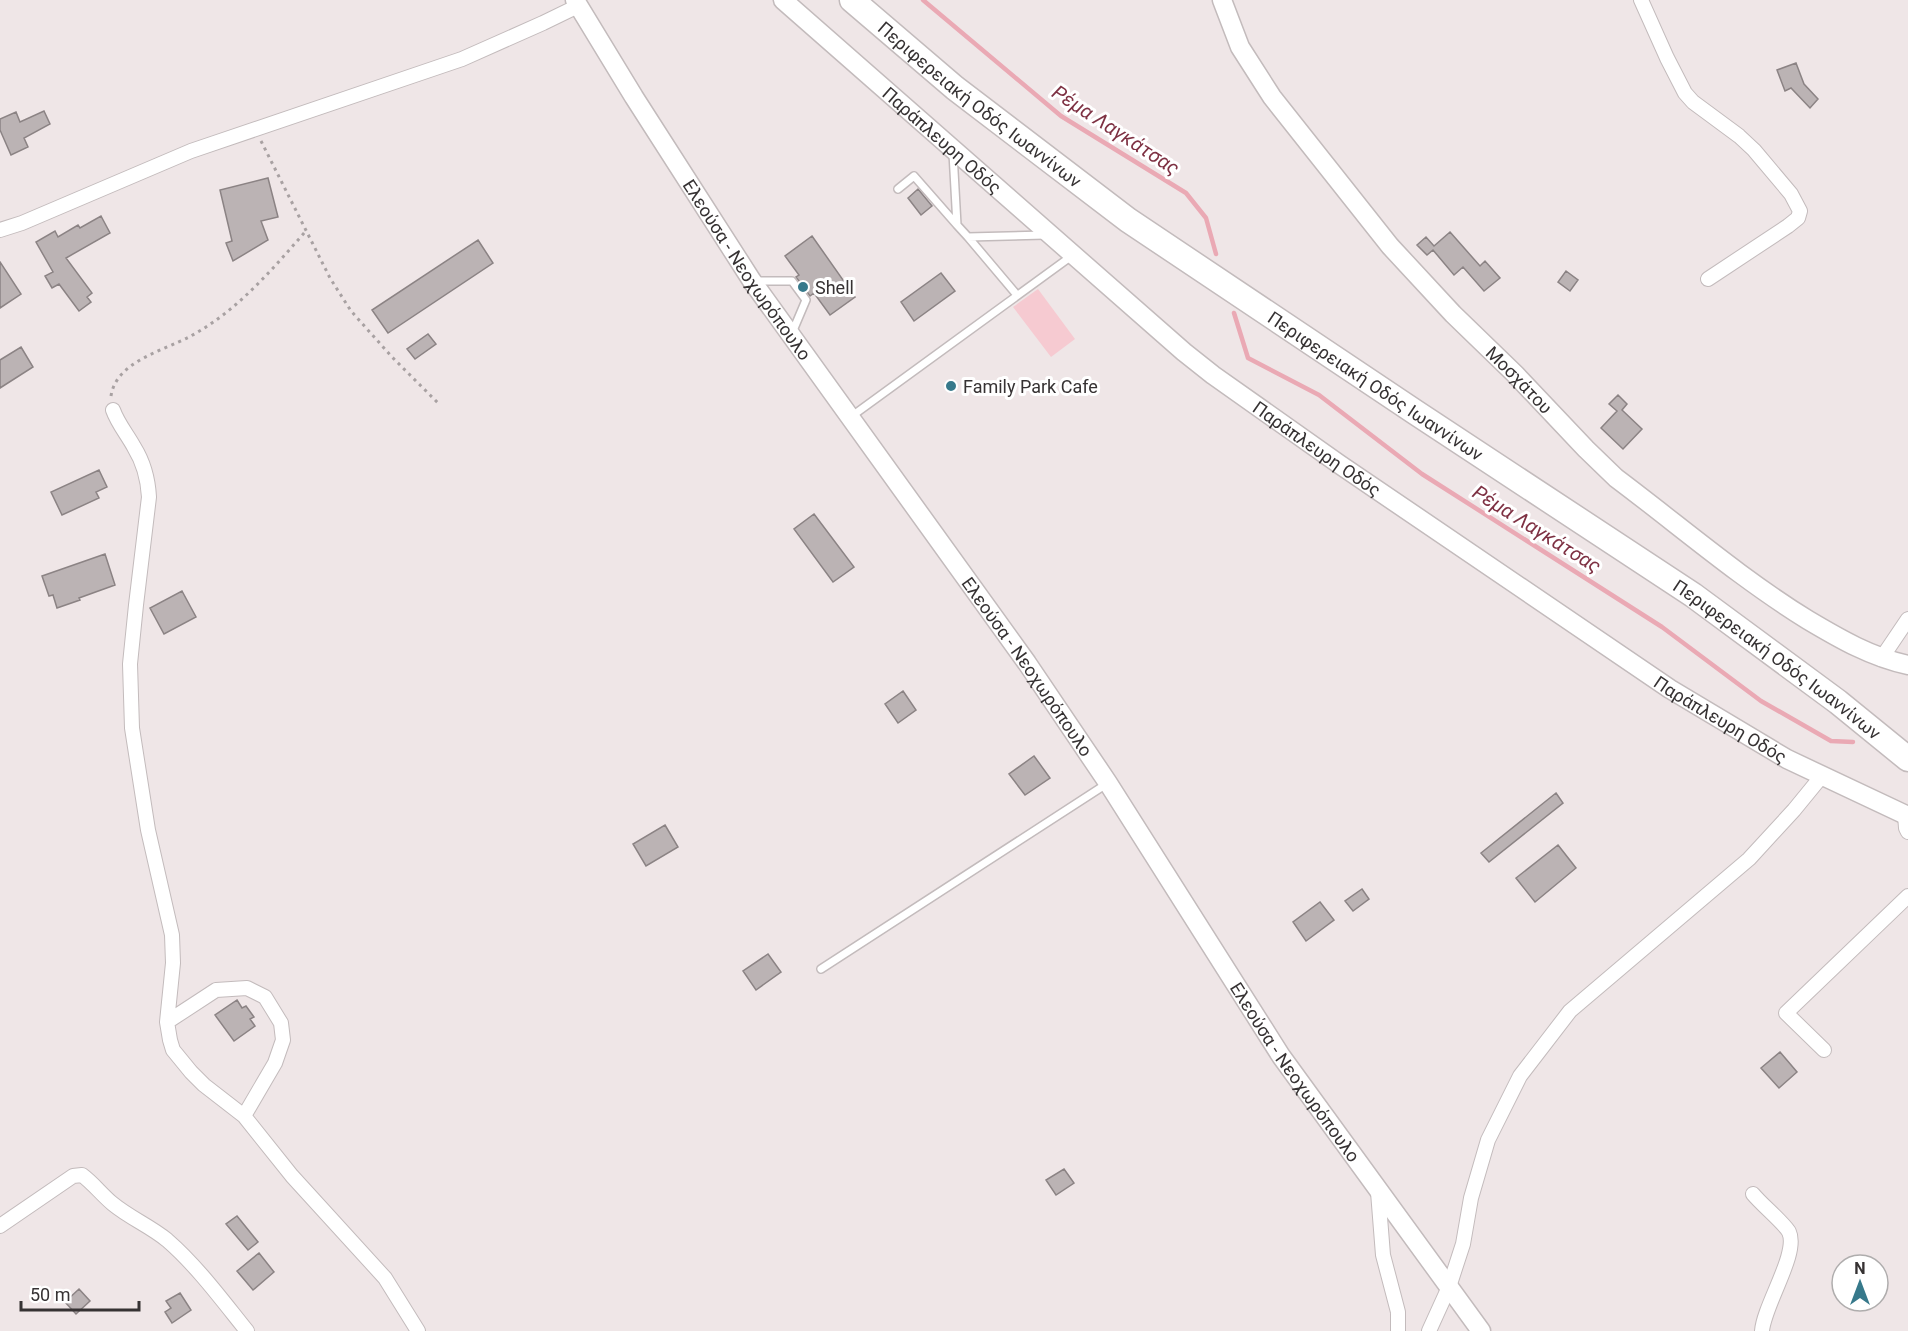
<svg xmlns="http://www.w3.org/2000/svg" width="1908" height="1331" font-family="Roboto,sans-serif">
<rect width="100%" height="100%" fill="#efe6e7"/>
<path fill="#f6cad1" d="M1038 289 1075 339 1051 357 1013 307Z"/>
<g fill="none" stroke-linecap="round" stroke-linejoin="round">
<path stroke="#eaa9b4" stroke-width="4.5" d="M923 0 1061 116 1186 193 1206 218 1216 254
M1234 313 1248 358 1319 395 1422 474 1662 627 1761 701 1831 741 1853 742"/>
</g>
<path fill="#bbb3b4" stroke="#8b8384" stroke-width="1.5" d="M1796 63 1804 84 1818 99 1810 108 1791 88 1785 91 1777 70Z
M44 111 50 124 24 138 28 147 11 155 0 130V119L16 112 20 122Z
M268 178 278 217 261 221 268 240 233 261 226 243 232 241 220 190Z
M918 189 932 206 921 215 908 198Z
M101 216 110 233 66 258 92 293 87 297 91 302 79 311 59 284 52 288 45 276 53 272 36 242 55 231 58 237 78 225 80 228Z
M1450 232 1480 266 1485 261 1500 278 1484 291 1463 267 1454 275 1433 250 1427 255 1417 245 1426 237 1434 246Z
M812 236 855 297 830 315 814 293 810 296 796 277 799 275 785 256Z
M478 240 493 263 388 333 372 310Z
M0 262 21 294 0 308Z
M1566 271 1578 280 1570 291 1558 282Z
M941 273 955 291 914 321 901 302Z
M428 334 436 344 415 359 407 349Z
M21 347 33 367 0 388V360Z
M1618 395 1627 404 1622 410 1642 429 1623 449 1601 428 1617 411 1609 404Z
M99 470 107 487 96 492 99 498 62 515 51 492Z
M814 514 854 567 833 582 794 529Z
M105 554 115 585 79 598 80 600 57 608 53 595 49 596 42 576Z
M182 591 196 617 164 634 150 608Z
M903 691 916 710 898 723 885 704Z
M1034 756 1050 778 1025 795 1009 774Z
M1556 793 1563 803 1489 862 1481 853Z
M665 825 678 847 646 866 633 844Z
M1558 845 1576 868 1535 902 1516 878Z
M1362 889 1369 899 1353 911 1345 901Z
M1320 902 1334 920 1306 941 1293 922Z
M768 954 781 972 756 990 743 971Z
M237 1000 242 1008 246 1006 254 1017 250 1019 255 1026 234 1041 215 1015Z
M1780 1052 1797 1072 1779 1088 1761 1068Z
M1064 1169 1074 1183 1056 1195 1046 1180Z
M237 1216 258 1242 248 1250 226 1224Z
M259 1253 274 1272 253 1290 237 1271Z
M79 1289 90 1301 76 1314 65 1302Z
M180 1293 191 1310 172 1323 165 1312 171 1308 166 1301Z"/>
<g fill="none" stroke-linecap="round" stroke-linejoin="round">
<defs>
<path id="service" d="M953 153 957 225 968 237 1045 235
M898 189 914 176 957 225
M968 237 1017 295
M754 281H792L806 300 792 333
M852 416 1073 255
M821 969 1108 783"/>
<path id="minor" d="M1641 0 1667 58 1685 93 1693 102 1739 136 1754 150 1791 194 1800 211 1798 218 1788 226 1708 279
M0 230 22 223 191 151 462 59 543 23 578 6
M113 410C118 424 127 434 134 447 144 463 148 479 149 497L136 605 130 664 132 728 148 830 172 935 173 963 167 1022 170 1040 173 1050 191 1072 204 1085 244 1116 292 1176 385 1278 418 1331
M1881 659 1908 619
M1905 815 1906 828 1908 832
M167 1022 216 990 247 988 265 997 281 1023 283 1040 275 1063 244 1116
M1824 1050 1786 1013 1908 896
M1378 1192 1383 1255 1398 1312V1331
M1753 1194C1761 1204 1785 1224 1789 1232 1799 1253 1764 1305 1762 1331
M0 1226 73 1176 82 1175C93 1183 102 1195 113 1204 130 1218 150 1226 167 1240 197 1266 222 1300 247 1331
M1429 1331 1449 1287 1463 1244 1471 1198 1488 1140 1520 1076 1570 1011 1749 859 1794 810 1821 777"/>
<g id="tertiary">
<path id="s1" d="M575 0 634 97 752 281 1027 663 1108 783 1281 1056 1481 1331"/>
<path id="s2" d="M783 0 1184 352 1213 375 1339 464 1670 689 1787 759 1908 816"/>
<path id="s3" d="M1222 0 1240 47 1272 97 1390 246 1453 314 1515 374 1586 449 1616 478C1680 526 1740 578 1808 620 1840 639 1871 657 1908 665"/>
</g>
<g id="trunk">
<path id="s4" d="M852 0 955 88 1128 220 1415 412 1693 595 1838 702 1908 759"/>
</g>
</defs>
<use href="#service" stroke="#c3bbbc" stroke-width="10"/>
<use href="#minor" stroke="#c3bbbc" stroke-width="16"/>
<use href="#tertiary" stroke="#c3bbbc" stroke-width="21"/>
<use href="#trunk" stroke="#c3bbbc" stroke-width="27"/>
<path stroke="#a8a1a2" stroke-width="3" stroke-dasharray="3 4.5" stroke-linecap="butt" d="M261 141 330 278 351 311 392 357 438 403
M111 396C116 362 162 351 189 337 236 312 270 272 305 232"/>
<use href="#service" stroke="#fff" stroke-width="7"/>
<use href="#minor" stroke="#fff" stroke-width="14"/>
<use href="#tertiary" stroke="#fff" stroke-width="18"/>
<use href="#trunk" stroke="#fff" stroke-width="24"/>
</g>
<g fill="#37798b" stroke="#fff" stroke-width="2">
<circle cx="803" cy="287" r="6"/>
<circle cx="951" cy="386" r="6"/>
</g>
<g text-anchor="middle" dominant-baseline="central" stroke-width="6" stroke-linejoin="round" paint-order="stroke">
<g font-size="18" fill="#363233" stroke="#fff">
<text stroke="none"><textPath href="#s4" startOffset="165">Περιφερειακή Οδός Ιωαννίνων</textPath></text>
<text stroke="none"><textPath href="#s2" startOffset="212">Παράπλευρη Οδός</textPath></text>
<text stroke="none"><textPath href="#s1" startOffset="320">Ελεούσα - Νεοχωρόπουλο</textPath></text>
<text stroke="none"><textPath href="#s3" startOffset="486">Μοσχάτου</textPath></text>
<text stroke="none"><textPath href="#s4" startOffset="651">Περιφερειακή Οδός Ιωαννίνων</textPath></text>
<text stroke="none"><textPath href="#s2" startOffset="698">Παράπλευρη Οδός</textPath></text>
<text stroke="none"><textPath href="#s4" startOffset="1137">Περιφερειακή Οδός Ιωαννίνων</textPath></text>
<text stroke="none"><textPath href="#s1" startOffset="806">Ελεούσα - Νεοχωρόπουλο</textPath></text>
<text stroke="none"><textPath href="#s2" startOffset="1184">Παράπλευρη Οδός</textPath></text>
<text stroke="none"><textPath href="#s1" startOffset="1292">Ελεούσα - Νεοχωρόπουλο</textPath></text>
</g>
<g font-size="18" fill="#363233" stroke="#fff" text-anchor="start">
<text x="815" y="287">Shell</text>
<text x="963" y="386">Family Park Cafe</text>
</g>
<g font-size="20" font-style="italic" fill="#7e3143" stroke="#fff">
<text transform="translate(1116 130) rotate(33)">Ρέμα Λαγκάτσας</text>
<text transform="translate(1537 529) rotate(32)">Ρέμα Λαγκάτσας</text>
</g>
</g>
<g transform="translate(1860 1283)"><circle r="28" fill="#ffffff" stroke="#afadad" stroke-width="1.5"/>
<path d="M0-4.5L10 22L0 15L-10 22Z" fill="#37798b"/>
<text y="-9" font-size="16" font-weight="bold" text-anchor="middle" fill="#363233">N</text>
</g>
<path d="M21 1301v9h118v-9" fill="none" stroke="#363233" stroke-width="3"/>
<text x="30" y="1301" font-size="18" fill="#363233" stroke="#ffffff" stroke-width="4.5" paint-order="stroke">50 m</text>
</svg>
